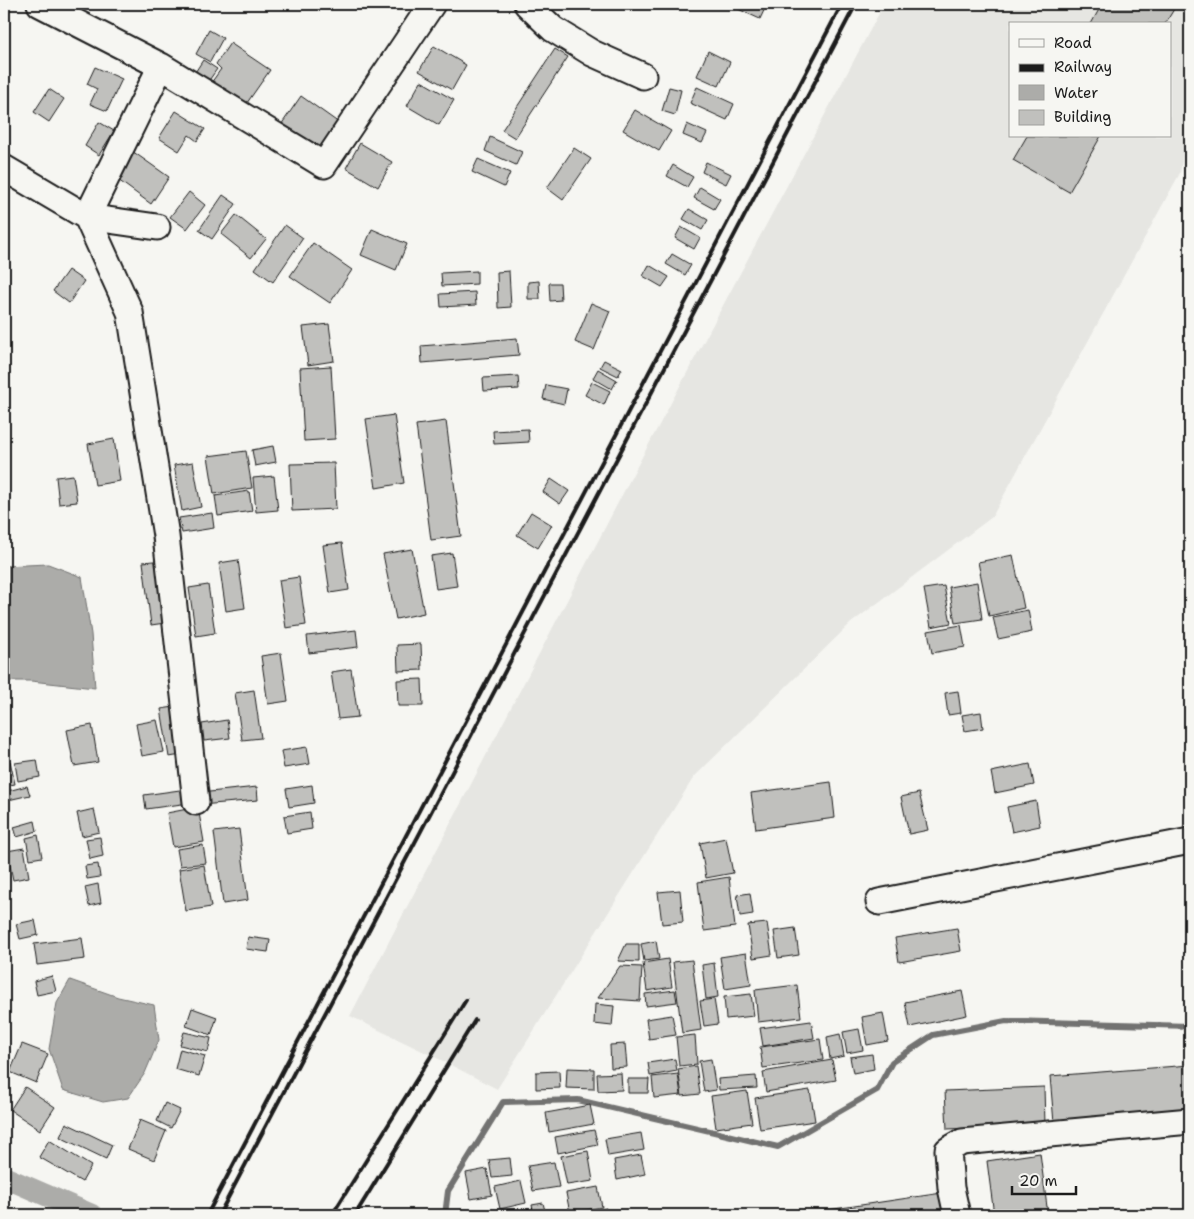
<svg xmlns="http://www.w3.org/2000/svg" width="1194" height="1219" font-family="'Shantell Sans',sans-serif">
<rect width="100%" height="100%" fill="#f6f6f2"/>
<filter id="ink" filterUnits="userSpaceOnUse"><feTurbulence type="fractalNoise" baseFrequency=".02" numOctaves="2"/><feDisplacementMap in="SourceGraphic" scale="10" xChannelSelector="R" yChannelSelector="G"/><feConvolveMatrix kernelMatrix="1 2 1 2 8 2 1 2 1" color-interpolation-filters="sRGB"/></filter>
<g filter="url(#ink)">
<path fill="#e6e6e2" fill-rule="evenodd" d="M884 4H1190V114L1180 173 992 517 851 623 694 777 497 1089 449 1064 350 1016 633 474ZM1010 24H1170V136H1010Z"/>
<path fill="#acaca9" stroke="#727271" d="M48 564 82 577 91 634 95 688 31 681H4V566Z
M70 980 118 997 154 1005 159 1040 145 1073 128 1098 103 1102 63 1090 49 1049 57 1003Z"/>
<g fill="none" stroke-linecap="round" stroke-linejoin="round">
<path stroke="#727271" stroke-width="6" d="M445 1215 448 1191 503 1102 578 1100 778 1147 877 1090 892 1062 933 1035 1006 1021 1190 1026"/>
<path stroke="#acaca9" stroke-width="22" d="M4 1177 92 1215"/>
</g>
<path fill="#c0c0bd" stroke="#1c1c1c" d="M740 4H767L760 19 738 9Z
M1102 4H1177L1165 24H1091Z
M209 30 223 38 210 62 196 54Z
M230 43 270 70 242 110 211 83 221 69 216 64Z
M434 46 466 65 452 90 419 71Z
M555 49 568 57 515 138 502 130Z
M708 51 730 62 719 86 697 76Z
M203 60 217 69 205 86 192 77Z
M95 67 122 79 107 111 90 104 97 89 87 84Z
M421 81 454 100 439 125 407 106Z
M669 87 681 90 675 115 662 111Z
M697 87 734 104 727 120 690 103Z
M49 89 64 99 49 122 34 112Z
M301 96 339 123 319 152 281 125Z
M635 110 671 131 659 151 623 130Z
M176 111 205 129 197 141 189 135 179 151 159 138Z
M99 122 114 131 99 155 85 146Z
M687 124 707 133 702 143 683 135Z
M1027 136H1101L1069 192 1013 160Z
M490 137 522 152 516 165 485 151Z
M360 143 392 162 378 187 346 168Z
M574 148 591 159 563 200 547 188Z
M132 151 169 177 151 204 114 177Z
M478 159 510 173 504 187 472 172Z
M706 162 731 174 726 184 702 172Z
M673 165 693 177 687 187 667 176Z
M700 187 720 199 714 209 694 198Z
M189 192 205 205 187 229 170 217Z
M223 195 236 204 212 239 199 230Z
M689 209 708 220 702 230 683 219Z
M236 215 266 239 251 258 221 234Z
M285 225 303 238 273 282 255 269Z
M681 227 700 238 694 249 675 238Z
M372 229 407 244 396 270 361 255Z
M313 243 352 270 330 303 290 276Z
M672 254 691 265 685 275 666 264Z
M649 265 669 277 662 287 643 276Z
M68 270 84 281 69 303 53 291Z
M477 271V284L442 286 441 273Z
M509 271 511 307 498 308 497 272Z
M539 281 540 299H528V282Z
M549 283H560L561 300 550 301Z
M475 292 476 305 441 307 440 294Z
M591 303 610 311 594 350 575 342Z
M329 324 334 361 308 365 303 327Z
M517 338 519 355 422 363 421 346Z
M604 360 622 369 618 376 600 367Z
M331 366 335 439 304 441 300 368Z
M598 369 617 380 612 389 593 378Z
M518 376 519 389 484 391 483 378Z
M592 382 610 391 604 405 585 395Z
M546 385 567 389 564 404 543 399Z
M394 415 404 483 376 488 366 419Z
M446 421 461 536 431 540 416 425Z
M528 429 529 442 494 444 493 431Z
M114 439 120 481 95 485 88 444Z
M273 446 276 462 255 466 252 450Z
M246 451 252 488 214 494 208 456Z
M193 462 201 507 182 511 174 465Z
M334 463 336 509 292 511 290 464Z
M73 475 77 502 59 504 56 477Z
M274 476 278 510 256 512 253 478Z
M551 479 569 491 560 504 543 492Z
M249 491 252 511 218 516 215 496Z
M531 512 552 525 538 548 517 535Z
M212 513 214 528 182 533 179 518Z
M342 543 349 590 330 593 323 545Z
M412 549 424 613 396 619 383 554Z
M452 553 457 586 436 589 431 556Z
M1013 555 1024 608 989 616 978 562Z
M164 560 172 622 151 625 143 562Z
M238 560 245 608 226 611 219 563Z
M299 577 306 625 286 628 279 580Z
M977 582 982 619 955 623 949 587Z
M208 585 215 633 196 636 189 588Z
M944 586 951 623 931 627 924 589Z
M1028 610 1032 632 998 639 993 617Z
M961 625 965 647 932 653 928 631Z
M356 630 358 647 309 653 307 636Z
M421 644 422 670 398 671 397 645Z
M281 653 288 701 268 704 261 656Z
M351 669 358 717 338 719 331 672Z
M422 679 423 706H398L397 680Z
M254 690 261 738 242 740 235 693Z
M958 691 961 713 948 715 945 693Z
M181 706 188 754 169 757 161 709Z
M981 712 983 728 965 731 962 715Z
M157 720 164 752 142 756 136 724Z
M227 720 230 738 204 741 202 724Z
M92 725 98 762 74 766 67 730Z
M307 747 310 764 284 768 281 751Z
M37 760 40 777 18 781 15 763Z
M10 761 15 784 4 786V762Z
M1030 764 1034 785 995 793 991 772Z
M831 782 835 818 756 829 751 793Z
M312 785 314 803 289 807 286 789Z
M27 786 30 795 4 801V792Z
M257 787 258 800 201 805 200 793Z
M187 789 189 803 146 809 144 795Z
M919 793 928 830 909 834 901 797Z
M1036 801 1040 826 1012 832 1007 807Z
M198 807 204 842 173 847 167 813Z
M94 809 99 832 82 836 77 813Z
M310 812 312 829 287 833 284 816Z
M35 821 37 831 17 837 14 827Z
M239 829 248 900 223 904 214 832Z
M38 835 42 857 30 859 26 838Z
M100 837 103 856 90 859 86 839Z
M726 838 733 873 706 878 700 843Z
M203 845 206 863 180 866 177 849Z
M24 848 29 877 13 880 7 851Z
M98 864 100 877 87 879 85 866Z
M204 865 211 907 186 911 179 869Z
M729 877 735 927 704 931 698 882Z
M98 884 101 903 89 906 85 887Z
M680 890 683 922 662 924 658 892Z
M750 893 753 914 740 916 737 895Z
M35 920 38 935 20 939 16 924Z
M767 923 772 955 753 958 748 925Z
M795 928 799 955 778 958 774 931Z
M957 928 961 951 899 962 895 938Z
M248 937 270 940 268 952 246 949Z
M82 938 85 959 37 965 34 944Z
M656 941 659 959 644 961 641 944Z
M626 944H639V962L618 961Z
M746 953 751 985 725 989 720 957Z
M668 959 672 987 647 991 643 963Z
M692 960 701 1030 682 1033 673 962Z
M714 963 718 997 706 999 702 965Z
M620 966 642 967 640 1001 598 998Z
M52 976 56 991 37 995 34 981Z
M797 985 801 1017 758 1022 755 990Z
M675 990 677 1002 646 1006 645 994Z
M962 991 967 1015 910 1027 905 1002Z
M751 994 754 1016 726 1019 724 997Z
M714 999 718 1024 704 1026 700 1001Z
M595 1004 614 1006 612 1026 594 1024Z
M192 1008 217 1017 211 1035 186 1026Z
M883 1013 888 1041 867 1045 862 1017Z
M672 1015 676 1035 649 1039 646 1019Z
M811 1021 814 1038 763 1046 760 1028Z
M859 1029 863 1050 847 1053 843 1032Z
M184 1032 211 1038 208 1052 180 1045Z
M840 1034 844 1056 830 1059 827 1037Z
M695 1035 697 1064 679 1066 676 1037Z
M820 1039 823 1060 763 1068 760 1047Z
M22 1044 48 1054 36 1083 10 1072Z
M625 1044 627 1067 611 1068 610 1045Z
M180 1049 205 1056 199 1076 175 1069Z
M872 1054 874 1069 853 1073 850 1057Z
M675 1059 677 1071 650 1076 648 1063Z
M711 1059 716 1090 704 1092 699 1061Z
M832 1060 836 1080 766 1092 763 1072Z
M1190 1065V1113L1054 1123 1050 1076Z
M696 1066 700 1094 682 1096 678 1069Z
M567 1068 594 1069V1089L566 1088Z
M559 1071 560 1088 536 1089V1072Z
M621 1073 622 1090 598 1091 597 1074Z
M678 1074 681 1095 654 1098 652 1077Z
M756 1076 757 1088 719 1090 718 1079Z
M628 1079H649L648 1093H628Z
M25 1087 55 1107 40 1130 10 1110Z
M1044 1087 1045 1125 947 1129 945 1091Z
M810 1090 815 1121 760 1129 755 1098Z
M747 1091 752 1123 716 1128 711 1096Z
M165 1103 180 1110 171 1128 157 1121Z
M590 1105 594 1124 549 1132 546 1113Z
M140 1120 166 1131 154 1160 128 1149Z
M66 1123 112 1145 106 1159 60 1137Z
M594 1130 598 1145 558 1153 555 1137Z
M641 1133 644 1150 608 1156 605 1139Z
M49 1140 91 1166 82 1182 39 1157Z
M588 1151 593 1181 567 1185 561 1156Z
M1040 1153 1048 1215H994L987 1161Z
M641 1155 645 1174 617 1180 614 1160Z
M510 1158 512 1176 492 1178 489 1160Z
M554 1162 559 1187 533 1191 528 1166Z
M487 1169 492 1195 471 1199 466 1173Z
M521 1181 526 1203 500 1209 495 1187Z
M598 1187 602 1207 570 1213 566 1193Z
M942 1193 945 1215H807V1213Z
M543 1203 546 1215H534L532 1205Z
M606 1208 608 1215H591L590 1212Z
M529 1210 530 1215H511V1213Z"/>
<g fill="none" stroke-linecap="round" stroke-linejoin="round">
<defs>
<path id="street" d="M40 4 161 66
M527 4 553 29 592 53 643 76
M4 168 87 217 157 227
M196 802 166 536 130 312 87 217 161 66 324 165 432 4
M879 902 1190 841
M957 1215 951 1188 948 1150 962 1142 1190 1121"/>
</defs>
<use href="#street" stroke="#1c1c1c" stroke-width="29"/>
<use href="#street" stroke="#f6f6f2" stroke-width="25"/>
<path stroke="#1c1c1c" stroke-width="4" d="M207 1215 842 4
M219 1215 856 4
M332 1215 466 1000
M355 1215 475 1020"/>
</g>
</g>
<rect width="1194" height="1219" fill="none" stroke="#f6f6f2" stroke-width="20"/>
<rect x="10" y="10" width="1174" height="1199" fill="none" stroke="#1c1c1c" stroke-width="2" filter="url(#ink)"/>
<rect x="1009" y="22" width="162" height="115" fill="#f6f6f2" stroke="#9f9f9c"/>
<rect x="1019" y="39" width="25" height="8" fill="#f6f6f2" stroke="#9f9f9c"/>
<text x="1054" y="48" font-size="15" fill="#1c1c1c">Road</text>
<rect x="1019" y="64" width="25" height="8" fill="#1c1c1c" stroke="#9f9f9c"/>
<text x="1054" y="72" font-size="15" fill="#1c1c1c">Railway</text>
<rect x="1019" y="85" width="25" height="15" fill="#acaca9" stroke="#9f9f9c"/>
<text x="1054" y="98" font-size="15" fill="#1c1c1c">Water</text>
<rect x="1019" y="110" width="25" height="15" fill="#c0c0bd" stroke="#9f9f9c"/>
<text x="1054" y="122" font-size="15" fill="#1c1c1c">Building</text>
<path d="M1012 1186v8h64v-8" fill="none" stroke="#1c1c1c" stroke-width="2.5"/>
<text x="1019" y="1186" font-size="15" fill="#1c1c1c" stroke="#f6f6f2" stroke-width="4" paint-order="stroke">20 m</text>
</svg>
